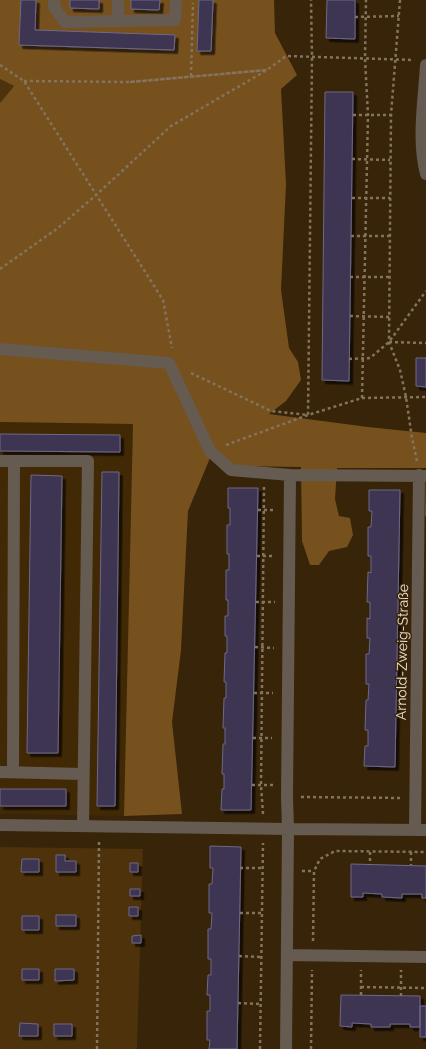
<svg xmlns="http://www.w3.org/2000/svg" width="426" height="1049" font-family="Raleway,sans-serif">
<defs>
<filter id="shadow"><feDropShadow dx="3.5" dy="3.5" stdDeviation="0" flood-color="#0009"/></filter>
</defs>
<rect width="100%" height="100%" fill="#372409"/>
<path fill="#412906" d="M0 422 133 424 124 816 0 814Z"/>
<path fill="#4d320b" d="M0 79 14 86 0 103Z
M0 847 143 849 137 1049H0Z"/>
<path fill="#76511d" d="M0 0H274L275 33 297 75 281 89 286 184 281 290 289 348 298 362 301 380 286 401 269 414 368 427 426 433V516H425L426 468H337L335 499 339 516 350 518 353 535 347 547 329 551 319 565H310L302 541 301 467 234 466 210 458 188 511 181 650 172 722 182 814 124 816 133 424 0 422V103L14 86 0 79Z"/>
<path fill="#3c3551" stroke="#6f6887" filter="url(#shadow)" d="M21 0H36L35 30 175 35 174 50 19 45Z
M70 0H99V9L70 8Z
M131 0H160L159 10 131 9Z
M199 0H213L211 51H197Z
M327 0H355V39L326 38Z
M325 92H353L349 381 322 380Z
M416 358H426V387L416 386Z
M0 434 120 435V452L0 451Z
M102 472H119L115 806H97Z
M31 475 62 476 58 753H27Z
M228 488H258L251 810H221L222 789H224V774H222L223 744H225V728H223L224 698H226V682H224L225 653H227V636H225V616H228V600H226V570H229V554H227V525H230V508H228Z
M369 490H400L395 767 364 766 365 746H368V730H365L366 700H368L369 684H366V654H369L370 638H367V618L370 619V602H367L368 572 371 573V556H368V527H371L372 511H369Z
M0 789H66V806H0Z
M210 846 241 847 237 1049H209L210 1040H207V1011H210V995H207L208 975H211V959H208V929H211L212 913H209V884H212L213 868H210Z
M56 855H65V861H76V872H56Z
M22 859H39V872H21Z
M130 863H138V872H130Z
M351 864 426 866V898H422V894H402V898L382 897V894L363 893V897H351Z
M130 889H140V896H130Z
M129 907H138V916H129Z
M56 915H76V926H56Z
M22 916H39V930H22Z
M141 935V943H132V936Z
M22 969H39V980H22Z
M55 969H74V980L55 981Z
M341 995 420 996V1027H410V1024H390V1027H371V1024L352 1023V1027L340 1026Z
M420 1006H426V1037H420Z
M20 1023 38 1024V1036H19Z
M54 1024H72V1036H54Z"/>
<g fill="none" stroke-linecap="round" stroke-linejoin="round">
<path stroke="#84735d" stroke-width="2.5" stroke-dasharray="3 3" stroke-linecap="butt" d="M400 0 391 115 389 342 400 370 406 397 412 438 417 461
M355 17 399 16
M0 65 24 81 163 300 172 348
M191 76 193 3
M24 81 130 82 267 70 130 82
M353 115H391
M352 159 390 160
M352 198H390
M351 236H390
M0 269 58 228 96 195 171 126 267 70 286 56 414 60
M350 277H389
M350 316 389 317
M389 342 426 343
M349 359 370 358 389 342 426 291
M191 373 271 411 308 415 312 57 311 0
M362 398 368 115 365 59 366 0
M226 445 308 415 362 398 426 397
M258 510H275
M257 556H274
M256 602H275
M255 647 274 648
M254 693H273
M253 738H272
M252 785H273
M301 797 402 798
M263 814 261 785 264 487
M370 852V865
M411 852V865
M240 868H263
M302 871H314
M240 913H262
M313 941 314 871 320 859 335 851 426 852
M239 956 261 957
M361 987 426 988
M361 995V970
M401 996V970
M238 1003 261 1004
M97 1049 99 842
M260 1049 263 843
M311 1049 312 970"/>
<path stroke="#655b50" stroke-width="12" d="M54 0V7L65 22 175 20 176 0
M118 21V0
M426 65C424 100 417 140 426 174
M0 349 169 363 210 451 231 470 290 475 426 476
M0 461H88L83 826
M0 772 83 774
M13 772 14 461
M0 825 288 829 287 797 290 475
M415 830 419 475
M287 955 426 957
M286 1049 288 829 426 830"/>
</g>
<g text-anchor="middle" dominant-baseline="central" stroke-width="3" stroke-linejoin="round" paint-order="stroke">
<g font-size="14" fill="#f3e6d7" stroke="#372409">
<text transform="translate(402 652) rotate(-89)">Arnold-Zweig-Straße</text>
</g>
</g>
</svg>
